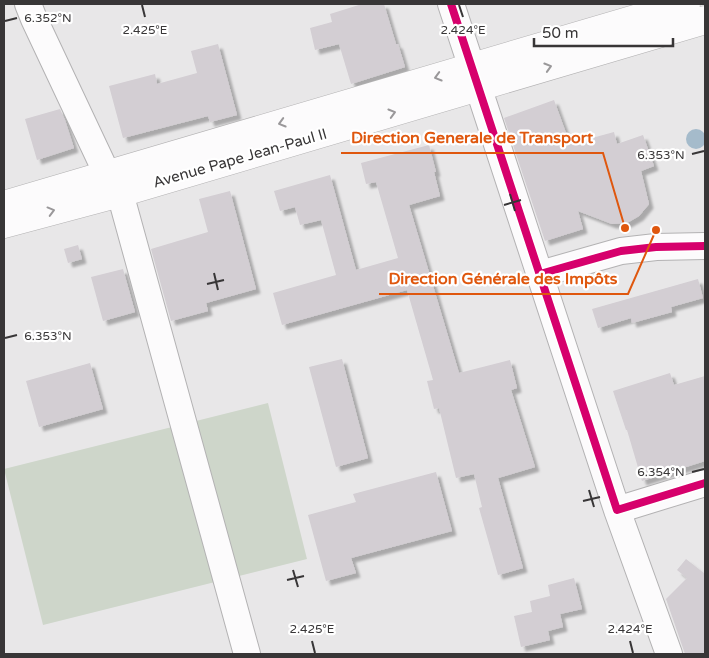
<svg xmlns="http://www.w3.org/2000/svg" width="709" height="658" font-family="'Varela Round',sans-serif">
<defs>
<filter id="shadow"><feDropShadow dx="4.5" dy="4.5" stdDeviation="1" flood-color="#0004"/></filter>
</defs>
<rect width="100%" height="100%" fill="#e8e7e8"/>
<path fill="#ced6ca" d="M268 403 307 559 43 625 4 469Z"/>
<path fill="#a5bbcb" d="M686 139a10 10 0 1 1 20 0a10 10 0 1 1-20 0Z"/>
<path fill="#d3ced3" filter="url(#shadow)" d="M362 4H384L396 44H398L405 67 351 84 339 44 315 50 310 28 332 22 330 14Z
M218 44 237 115 210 122 208 116 123 138 109 86 155 74 157 84 197 73 191 51Z
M554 100 570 144 614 132 617 144 643 135 654 166 641 171 649 204 639 216 627 223 612 224 578 211 583 229 545 241 504 118Z
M60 109 65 120 74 148 37 160 25 119Z
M429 145 436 172H434L440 196 409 205 459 373 510 360 517 388 511 390 535 467 498 478 523 568 498 575 479 508 482 507 474 474 456 478 439 408 434 409 427 381 433 380 407 290 282 325 273 293 336 275 321 220 300 225 295 207 280 211 274 191 330 175 356 270 398 258 376 182 366 184 361 163Z
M230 191 256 289 206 303 208 311 171 321 151 249 208 232 199 199Z
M78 245 82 259 68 263 64 249Z
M123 269 135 312 103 321 91 277Z
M698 279 703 298 671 307 672 312 632 323 631 318 598 328 592 309Z
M342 359 368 458 336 467 309 367Z
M90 363 103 409 39 427 26 381Z
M670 373 674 385 705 376V461L642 481 627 430H626L613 391Z
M436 472 452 531 351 558 356 573 326 581 308 515 356 502 353 494Z
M686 559 705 574V654H685L666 599 687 578 677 570Z
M574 578 582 609 560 614 563 627 548 631 550 640 521 647 514 616 532 612 530 601 550 596 548 585Z"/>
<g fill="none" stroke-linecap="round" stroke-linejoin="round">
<defs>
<path id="minor" d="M28 4 34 19 107 174
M451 4 617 510 669 654
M120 193 247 654
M540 274 621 251 656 247 705 246
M617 510 705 483"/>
<path id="major" d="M4 205 686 4
M4 224 120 193 705 20"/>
</defs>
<use href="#minor" stroke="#b3b2b3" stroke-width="28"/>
<use href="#major" stroke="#b3b2b3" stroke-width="29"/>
<use href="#minor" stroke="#fcfbfc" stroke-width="26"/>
<use href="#major" stroke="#fcfbfc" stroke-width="28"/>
<defs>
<path id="cycleway" d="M451 4 617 510 705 483
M540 274 621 251 656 247 705 246"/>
</defs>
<use href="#cycleway" stroke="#fff" stroke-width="11"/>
<use href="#cycleway" stroke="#d6006c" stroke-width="8"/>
</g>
<defs><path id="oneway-chevron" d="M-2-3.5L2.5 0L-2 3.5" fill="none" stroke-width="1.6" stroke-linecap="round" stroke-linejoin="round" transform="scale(1.25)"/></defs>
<g stroke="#9a989a">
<use href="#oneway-chevron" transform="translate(548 67) rotate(-17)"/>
<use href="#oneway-chevron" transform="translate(438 77) rotate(164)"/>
<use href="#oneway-chevron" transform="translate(392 113) rotate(-16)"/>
<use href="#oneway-chevron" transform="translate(282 123) rotate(164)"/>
<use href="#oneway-chevron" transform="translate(51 211) rotate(-15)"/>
</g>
<path fill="none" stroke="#383637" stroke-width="2" d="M142 5 145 17M459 5 463 17M5 21 17 18M692 154 704 151M510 194 515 211M504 205 521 200M214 273 218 290M207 284 224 280M5 338 17 335M692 472 704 469M589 490 594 507M583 501 600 497M293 570 298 587M287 580 304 576M312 641 315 653M630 641 633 653"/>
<g text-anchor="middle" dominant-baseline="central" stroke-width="4.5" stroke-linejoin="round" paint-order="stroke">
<g font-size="15" fill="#383637" stroke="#fff">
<text transform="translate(240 158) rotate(-16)">Avenue Pape Jean-Paul II</text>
</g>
</g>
<g font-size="12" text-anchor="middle" fill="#383637" stroke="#fff" stroke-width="4.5" stroke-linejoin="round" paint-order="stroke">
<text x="48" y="22">6.352°N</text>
<text x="145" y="34">2.425°E</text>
<text x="463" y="34">2.424°E</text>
<text x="661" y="159">6.353°N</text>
<text x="48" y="340">6.353°N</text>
<text x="661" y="476">6.354°N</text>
<text x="312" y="633">2.425°E</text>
<text x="630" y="633">2.424°E</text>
</g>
<path fill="none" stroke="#df570e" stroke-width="2" d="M625 228L603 153H341M656 230L628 294H379"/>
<g fill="#df570e" stroke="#fff" stroke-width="2">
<circle cx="625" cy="228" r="5"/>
<circle cx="656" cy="230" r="5"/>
</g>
<g font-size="16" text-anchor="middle" font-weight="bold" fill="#df570e" stroke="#fff" stroke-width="4.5" stroke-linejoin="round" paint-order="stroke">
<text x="472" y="143">Direction Generale de Transport</text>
<text x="503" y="284">Direction Générale des Impôts</text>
</g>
<rect width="709" height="658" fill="none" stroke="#383637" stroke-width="10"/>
<path d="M534 38v8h139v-8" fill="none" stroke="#383637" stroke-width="2.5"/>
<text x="542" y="38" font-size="15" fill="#383637" stroke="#ffffff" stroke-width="4" paint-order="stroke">50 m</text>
</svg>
